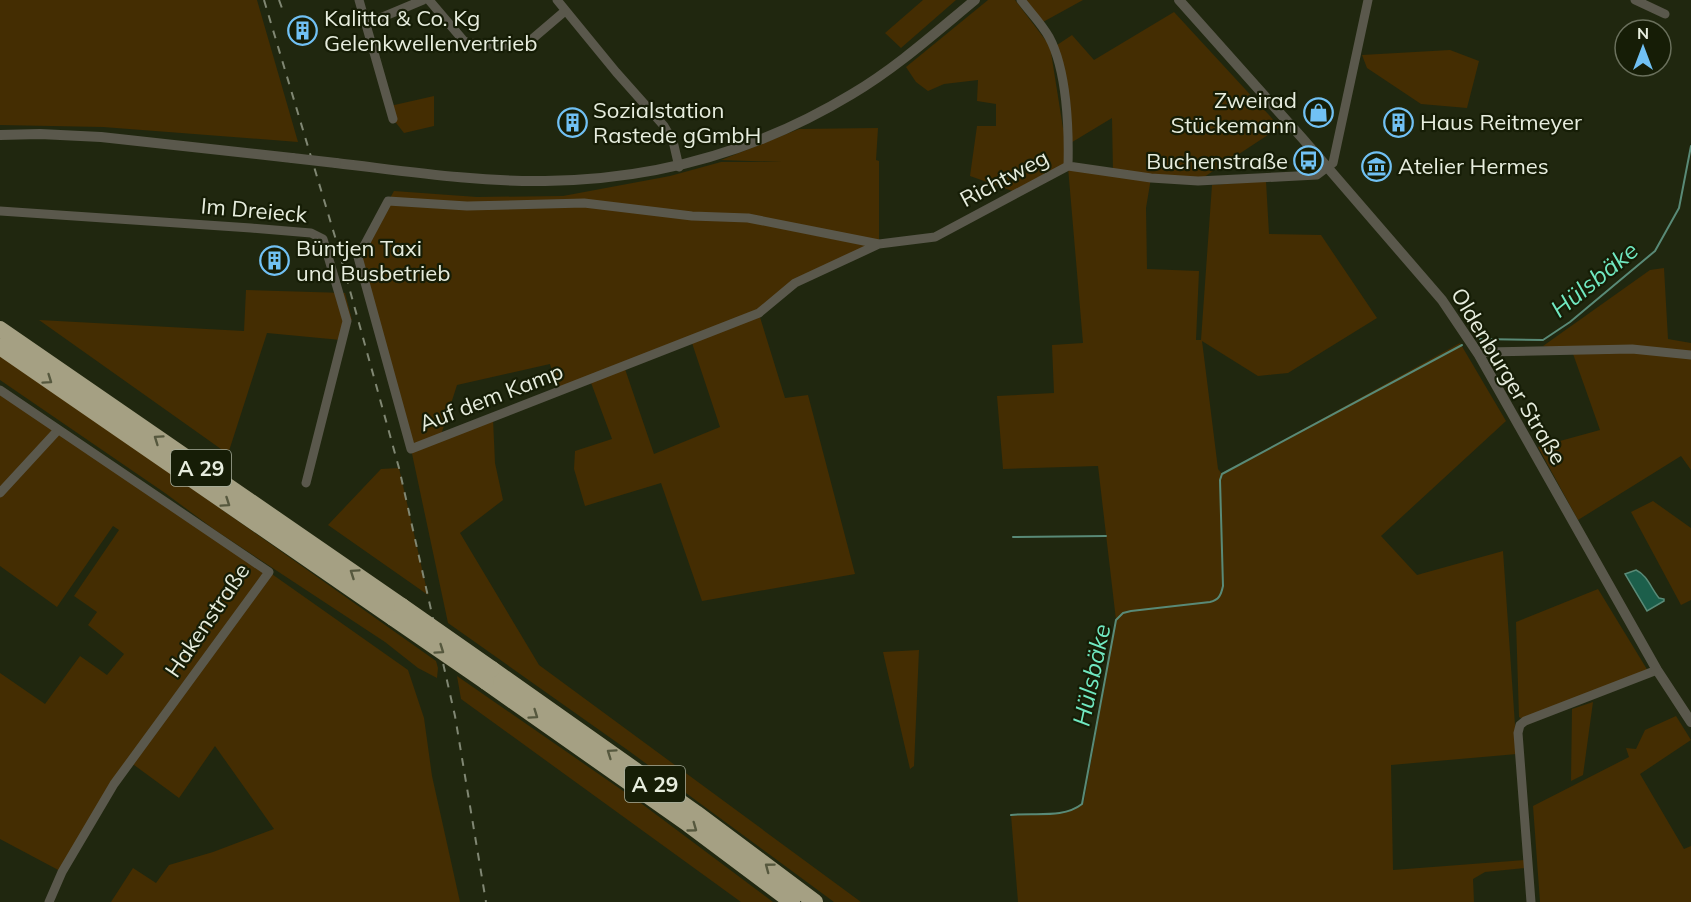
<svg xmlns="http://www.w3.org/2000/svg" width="1691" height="902" font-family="Mulish,sans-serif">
<rect width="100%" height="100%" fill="#20270f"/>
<path fill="#442d02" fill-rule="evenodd" d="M0 0H257L298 142 103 127 0 125Z
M923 0H956L901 48 885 33Z
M988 0H1015L1050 46 1063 128 1068 129 1054 47 1072 35 1094 60 1174 12 1280 127 1198 181 1151 178 1146 208 1147 269 1199 271 1196 340H1201L1212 185 1266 181 1269 234 1321 235 1377 318 1288 373 1258 376 1202 341 1218 469 1222 474 1460 343 1506 421 1381 536 1417 575 1503 551 1517 754 1391 765 1393 870 1525 860V868L1485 872 1473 879 1474 902H1018L1011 815C1035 814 1066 819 1084 801L1116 620 1098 466 1003 469 997 396 1054 393 1052 345 1083 343 1068 167 1018 193 970 176 977 126H996V104L977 101 978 80 944 84 928 91 916 82 906 67ZM1112 118 1113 172 1069 166V144Z
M1026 0H1083L1043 22Z
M1450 50 1479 61 1467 108 1421 104 1367 68 1362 55Z
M434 96V126L404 133 393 119 390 106Z
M878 128 876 160 879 161V244L795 283 759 314 785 398 808 395 855 574 702 601 661 483 585 506 574 469 575 451 612 439 590 380 624 366 654 454 720 427 692 343 748 317 690 338 558 390 550 364 457 385 440 438 493 419 495 463 503 500 460 533 539 665 861 902H834L629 751 448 623 411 449 355 261 394 191 477 197 563 196 670 176 721 162H782L721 160 799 129Z
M1664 268 1668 339 1691 343V470L1681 456 1578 520 1538 447 1600 430 1572 351 1543 346 1650 270Z
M246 290 345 293 352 320 347 321 341 340 267 333 228 454 39 320 244 331Z
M0 356 129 444 436 661 438 668 437 678 418 668 385 642 215 530 165 493 0 380Z
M0 391 269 572 408 670 424 718 432 776 460 902H111L133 868 156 883 169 865 213 852 274 829 215 746 179 798 130 762 62 872 0 839V673L45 704 80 656 107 675 124 654 88 625 97 612 74 596 119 530 113 526 57 607 0 566Z
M399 468 428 595 328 525 381 469Z
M1653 501 1691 528V600L1681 605 1631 512Z
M1598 589 1648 671 1524 720 1519 717 1516 622Z
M919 650 914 766 910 769 883 652Z
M457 676 642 804 773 902H741L461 699Z
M1593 702 1583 775 1571 781 1572 709Z
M1676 716 1691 740 1640 774 1684 849 1691 846V902H1540L1533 806 1629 757 1626 748 1636 749 1645 730Z"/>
<path fill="#1c5f4b" stroke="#598a77" stroke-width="1.5" d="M1636 570C1647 575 1651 588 1659 598L1664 599V601L1647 611 1625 574Z"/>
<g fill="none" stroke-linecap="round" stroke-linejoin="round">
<path stroke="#598a77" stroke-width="2" d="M1480 339 1543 340 1570 322 1655 251 1679 208 1691 146
M1013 537 1106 536
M1011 815C1034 812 1063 819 1082 804L1116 620 1123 613 1131 611 1210 602C1219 600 1221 595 1223 586L1220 480 1222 474 1462 345"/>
<path stroke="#5a584c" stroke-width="9" d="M359 0 393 119
M429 0 463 40 468 43 524 46 565 11
M557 0 616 72 664 126 673 141 679 167
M1021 0C1030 12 1042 24 1049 37 1067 70 1069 129 1068 166
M1635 0 1665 14
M366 24 423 0
M0 211 251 228 311 233 323 239 347 321 306 483
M879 244 748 218 692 216 584 203 467 206 388 201 358 257 411 449 759 313 795 283 879 244 935 237 1068 166 1151 178 1198 181 1317 175 1333 163 1368 0
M1479 355 1486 352 1632 349 1691 355
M0 390 269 572 114 784 62 872 49 902
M0 493 58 430
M1531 902 1518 733 1520 725 1525 721 1657 670"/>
<path stroke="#5a584c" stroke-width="10" d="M1179 0 1303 139 1442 300 1479 355 1657 670 1691 722
M0 135 40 134 101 137 292 158
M336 163C405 171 475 182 545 181 654 180 758 151 852 94 896 68 935 33 975 0"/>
<path stroke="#a5a083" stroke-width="16" d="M0 329 402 606
M0 347 393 618
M492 669 696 813 815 902
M486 682 688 824 792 902"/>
<path stroke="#808773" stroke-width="2" stroke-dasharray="8 8" stroke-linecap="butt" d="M264 0 336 240 399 468 455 716 486 902
M279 0 283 11"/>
<path stroke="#5a584c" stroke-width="10" d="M292 158 336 163"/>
<path stroke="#a5a083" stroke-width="16" d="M402 606 492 669
M393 618 486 682"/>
</g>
<defs><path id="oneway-chevron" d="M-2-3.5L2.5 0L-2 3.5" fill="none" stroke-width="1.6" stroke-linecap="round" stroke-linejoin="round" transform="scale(1.5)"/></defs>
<g stroke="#56583e">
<use href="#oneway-chevron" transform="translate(48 380) rotate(35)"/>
<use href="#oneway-chevron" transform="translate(158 439) rotate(-145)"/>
<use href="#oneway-chevron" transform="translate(226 503) rotate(34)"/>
<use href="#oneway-chevron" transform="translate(354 573) rotate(-146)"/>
<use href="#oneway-chevron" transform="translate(440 650) rotate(35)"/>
<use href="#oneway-chevron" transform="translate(534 715) rotate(35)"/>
<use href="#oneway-chevron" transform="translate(611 753) rotate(-145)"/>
<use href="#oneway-chevron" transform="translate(693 828) rotate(36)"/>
<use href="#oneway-chevron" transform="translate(769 867) rotate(-143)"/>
</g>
<defs>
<symbol id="building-ring" viewBox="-11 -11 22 22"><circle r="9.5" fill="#161d06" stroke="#71c1f4" stroke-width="1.5"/><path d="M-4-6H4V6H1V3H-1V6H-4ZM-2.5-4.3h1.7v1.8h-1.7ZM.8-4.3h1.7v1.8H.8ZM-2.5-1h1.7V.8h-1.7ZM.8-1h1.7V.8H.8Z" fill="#71c1f4"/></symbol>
<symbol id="shop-ring" viewBox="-11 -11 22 22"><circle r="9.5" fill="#161d06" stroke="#71c1f4" stroke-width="1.5"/><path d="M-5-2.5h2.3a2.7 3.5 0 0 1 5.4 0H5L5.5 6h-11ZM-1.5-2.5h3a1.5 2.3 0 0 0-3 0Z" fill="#71c1f4"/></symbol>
<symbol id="bus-ring" viewBox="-11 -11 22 22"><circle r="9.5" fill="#161d06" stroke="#71c1f4" stroke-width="1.5"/><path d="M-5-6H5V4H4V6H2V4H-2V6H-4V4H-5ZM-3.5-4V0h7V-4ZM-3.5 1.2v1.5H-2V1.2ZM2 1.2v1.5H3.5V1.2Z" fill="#71c1f4"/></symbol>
<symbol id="museum-ring" viewBox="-11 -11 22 22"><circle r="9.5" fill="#161d06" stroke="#71c1f4" stroke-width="1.5"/><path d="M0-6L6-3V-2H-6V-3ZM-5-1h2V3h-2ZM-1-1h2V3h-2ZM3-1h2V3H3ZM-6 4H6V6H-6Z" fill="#71c1f4"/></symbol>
</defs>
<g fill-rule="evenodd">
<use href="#building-ring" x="286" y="14" width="33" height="33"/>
<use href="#shop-ring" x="1302" y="96" width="33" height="33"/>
<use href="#building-ring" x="1382" y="106" width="33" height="33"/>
<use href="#building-ring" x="556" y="106" width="33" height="33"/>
<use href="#bus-ring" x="1292" y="144" width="33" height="33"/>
<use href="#museum-ring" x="1360" y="150" width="33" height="33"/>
<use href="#building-ring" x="258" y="244" width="33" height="33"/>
</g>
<g text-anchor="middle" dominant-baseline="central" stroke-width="4.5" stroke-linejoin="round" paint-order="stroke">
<g fill="#161d06" stroke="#a8af9d" stroke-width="1.5">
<rect x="171" y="450" width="60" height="36" rx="4.5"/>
<rect x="625" y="766" width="60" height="36" rx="4.5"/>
</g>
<g font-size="21" font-weight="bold" fill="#e7edde">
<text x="201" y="468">A 29</text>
<text x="655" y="784">A 29</text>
</g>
<g font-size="22" fill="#e7edde" stroke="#161d06" text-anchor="start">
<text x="324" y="18">Kalitta &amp; Co. Kg<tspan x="324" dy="25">Gelenkwellenvertrieb</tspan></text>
<text x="1297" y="100" text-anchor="end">Zweirad<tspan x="1297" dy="25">Stückemann</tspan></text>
<text x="593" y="110">Sozialstation<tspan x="593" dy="25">Rastede gGmbH</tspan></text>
<text x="1420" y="122">Haus Reitmeyer</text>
<text x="1288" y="161" text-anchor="end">Buchenstraße</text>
<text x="1398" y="166">Atelier Hermes</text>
<text x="296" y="248">Büntjen Taxi<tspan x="296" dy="25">und Busbetrieb</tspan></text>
</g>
<g font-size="22" fill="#e7edde" stroke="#161d06">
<text transform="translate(1004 178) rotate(-28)">Richtweg</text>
<text transform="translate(254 210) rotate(5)">Im Dreieck</text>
<text transform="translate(1509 376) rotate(59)">Oldenburger Straße</text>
<text transform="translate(491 397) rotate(-21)">Auf dem Kamp</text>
<text transform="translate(207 620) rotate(-56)">Hakenstraße</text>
</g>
<g font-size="24" font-style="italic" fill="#70e8c1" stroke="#161d06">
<text transform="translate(1594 279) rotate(-39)">Hülsbäke</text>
<text transform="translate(1091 675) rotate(-78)">Hülsbäke</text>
</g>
</g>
<g transform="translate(1643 48)"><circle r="28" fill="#161d06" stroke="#6a705c" stroke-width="1.5"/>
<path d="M0-4.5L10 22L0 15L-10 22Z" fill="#71c1f4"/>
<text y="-9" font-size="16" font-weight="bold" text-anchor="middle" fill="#e7edde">N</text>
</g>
</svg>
